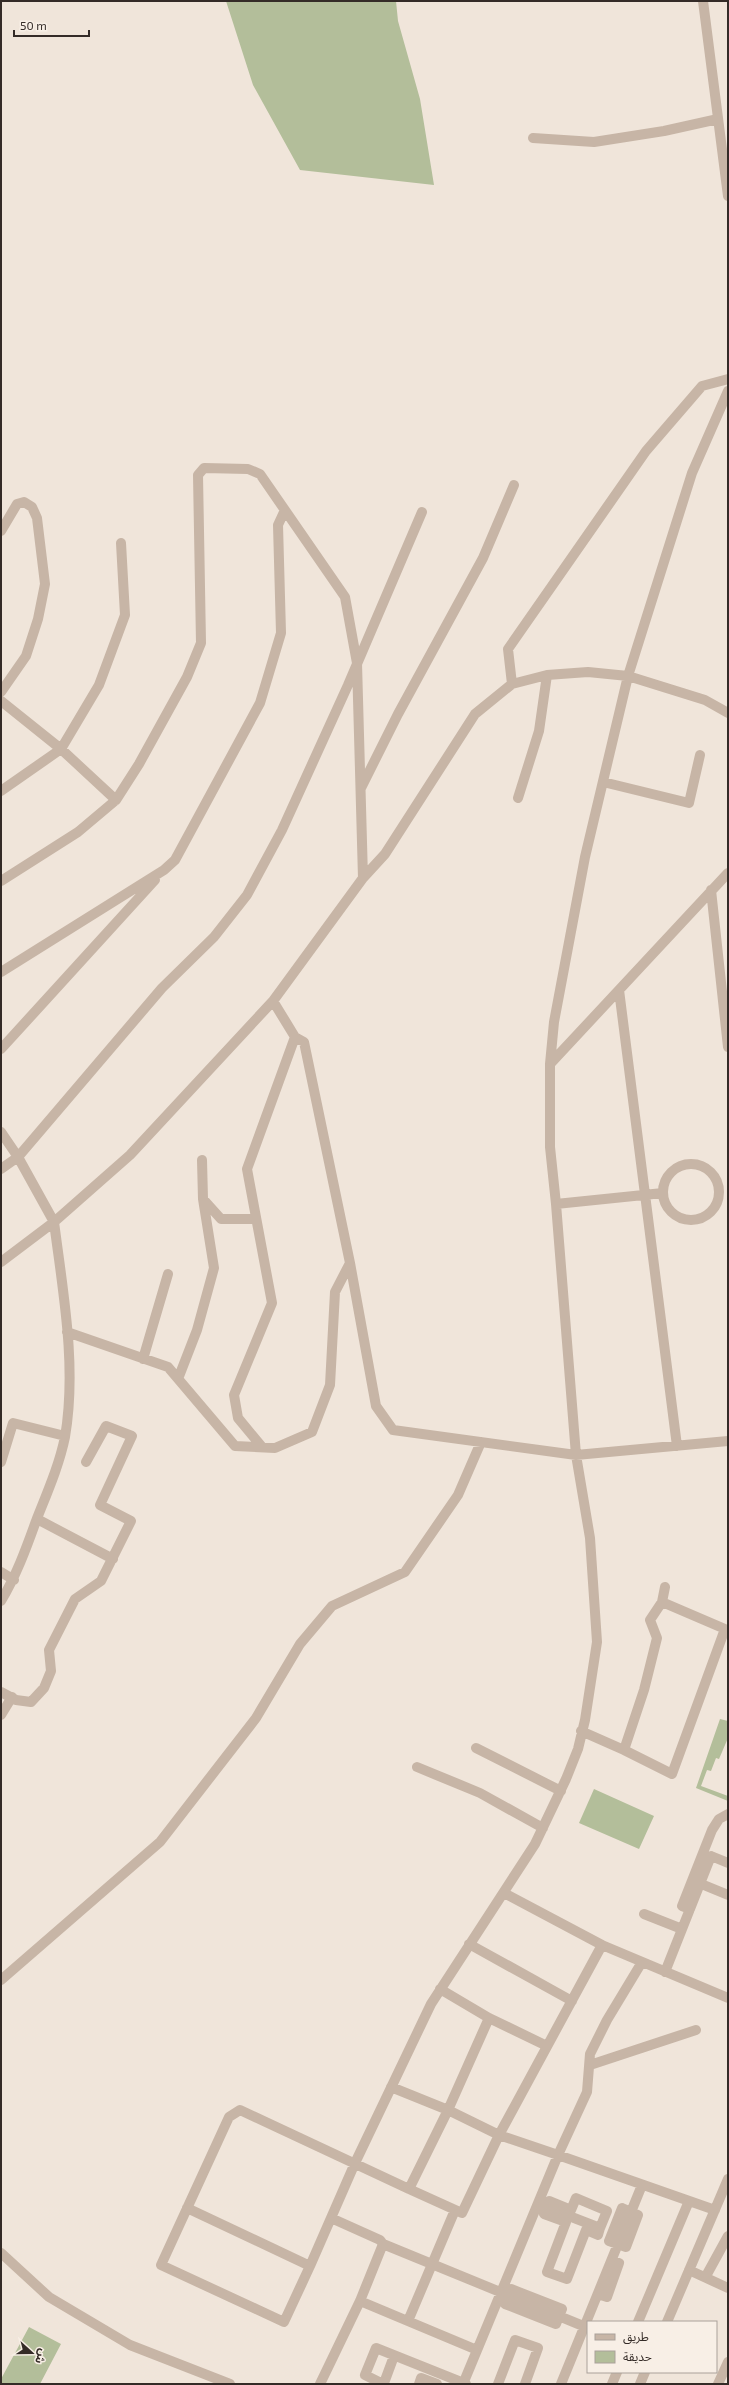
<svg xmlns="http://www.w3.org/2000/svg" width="729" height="2385" font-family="'Exo 2','Noto Sans Arabic',sans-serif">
<rect width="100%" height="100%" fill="#f0e5da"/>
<path fill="#b3be9a" d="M226 1H396L398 21 420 99 434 185 300 170 253 85Z
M720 1719 728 1721V1738L719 1759 716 1758 711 1771 707 1770 701 1786 728 1796V1801L696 1788Z
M594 1789 654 1816 639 1849 579 1823Z
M29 2327 61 2344 40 2384H1V2379Z"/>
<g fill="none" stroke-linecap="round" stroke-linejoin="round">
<path stroke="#c7b5a6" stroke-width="10" d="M703 1 728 196
M533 138 594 142 664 131 718 119
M1 531 17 504 24 502 32 507 37 518 45 584 38 619 26 656 1 692
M512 684 508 649 646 451 702 386 728 379
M1 701 61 749 99 685 125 615 121 543
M603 782 689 803 700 755
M361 788 398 714 483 558 514 485
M1 791 61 749 116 800
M518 798 539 731 547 675
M1 881 78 832 116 800 139 764 187 677 201 643 198 475 204 468 248 469 260 474 345 597 357 663 363 878
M711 890 728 1047
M1 972 164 870 175 860 260 703 281 633 278 525 284 512
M619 990 677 1446
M1 1049 155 880
M550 1064 728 873
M1 1132 18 1157 54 1222 130 1155 273 1001 363 878 385 854 475 714 512 684 547 675 588 672 628 676 705 700 728 713
M663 1192a28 28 0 1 1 56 0a28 28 0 1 1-56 0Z
M1 1169 18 1157 162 988 214 937 247 895 282 830 348 685 422 512
M203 1199 221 1219H256
M556 1204 663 1193
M1 1262 54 1222C63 1292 77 1367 65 1437 59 1466 47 1493 36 1521 26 1549 16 1576 1 1601
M350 1263 376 1406 393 1430 576 1455 728 1441
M67 1332 168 1367 235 1446 275 1448 312 1432 330 1385 335 1292 350 1263 304 1042 295 1037 273 1001
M143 1359 168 1274
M178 1379 197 1330 214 1268 203 1199 202 1160
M262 1447 238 1418 234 1395 272 1303 247 1169 295 1037
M1 1462 13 1423 65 1436
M37 1519 113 1559
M1 1572 14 1580
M1 1692 16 1700 31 1702 44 1688 51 1671 49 1650 75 1599 101 1581 131 1521 100 1505 132 1436 106 1426 86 1462
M1 1715 12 1697
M581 1731 624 1750 644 1690 657 1638 650 1620 662 1602 665 1587
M476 1748 561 1791
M624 1750 672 1774 725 1629 662 1602
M417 1767 480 1793 543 1828
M694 1881 728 1895
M504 1893 602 1945
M690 1909 682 1906 712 1830 719 1819 728 1814
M644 1914 682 1929
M469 1944 572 2001
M665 1972 711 1856 728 1863
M1 1980 160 1842 256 1718 300 1644 332 1606 405 1572 458 1495 481 1442
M440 1989 489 2018 547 2046
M590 2065 696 2030
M391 2087 448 2110 489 2018
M409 2189 462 2213 499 2135 558 2155 587 2092 590 2054 607 2020 642 1962
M538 2204 600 2228 598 2235 586 2230 567 2279 547 2272 566 2222 544 2214 549 2201 571 2210 576 2198 607 2211 600 2228
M187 2208 310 2266 284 2322 161 2265 229 2117 240 2110 409 2189 448 2110 499 2135 602 1945 728 1998
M622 2208 638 2215 626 2247 609 2241Z
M331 2218 380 2240 383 2244 588 2328
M1 2253 49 2297 130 2345 230 2384
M310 2266 355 2163 431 2004 535 1844 566 1779 578 1749 585 1720 597 1642 590 1538 576 1455 556 1204 550 1147V1064L554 1022 585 857 628 676 692 473 728 391
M689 2270 728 2288
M706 2276 728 2236
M511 2289 562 2309 556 2324 505 2304Z
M598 2294 607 2297 619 2263 612 2260
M360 2301 477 2350
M408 2321 455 2210
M638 2322 689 2201
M667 2322 728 2179
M384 2383 394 2356
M320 2384 360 2301 383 2244
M383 2384 365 2375 376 2348 466 2384
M419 2384 421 2378 437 2384
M463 2384 558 2155 715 2210
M498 2384 515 2340 538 2348 525 2384
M561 2384 642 2185
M612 2384 617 2372
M640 2384 645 2372
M718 2384 728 2362"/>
</g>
<rect width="729" height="2385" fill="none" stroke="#342b27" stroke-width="4"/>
<rect x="587" y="2321" width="130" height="52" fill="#f8efe6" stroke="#aaa19a"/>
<rect x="595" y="2334" width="20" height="6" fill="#c7b5a6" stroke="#aaa19a"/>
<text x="623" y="2341" font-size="12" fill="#342b27">طريق</text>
<rect x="595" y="2351" width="20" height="12" fill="#b3be9a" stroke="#aaa19a"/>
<text x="623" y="2361" font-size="12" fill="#342b27">حديقة</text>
<g transform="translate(32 2353) rotate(111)" stroke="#f8efe6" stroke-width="3" paint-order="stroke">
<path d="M0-3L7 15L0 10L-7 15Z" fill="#342b27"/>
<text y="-6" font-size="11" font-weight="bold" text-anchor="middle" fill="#342b27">ش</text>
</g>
<path d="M14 30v6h75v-6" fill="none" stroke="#342b27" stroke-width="2"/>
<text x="20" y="30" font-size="12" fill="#342b27" stroke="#f8efe6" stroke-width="3" paint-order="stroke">50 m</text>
</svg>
